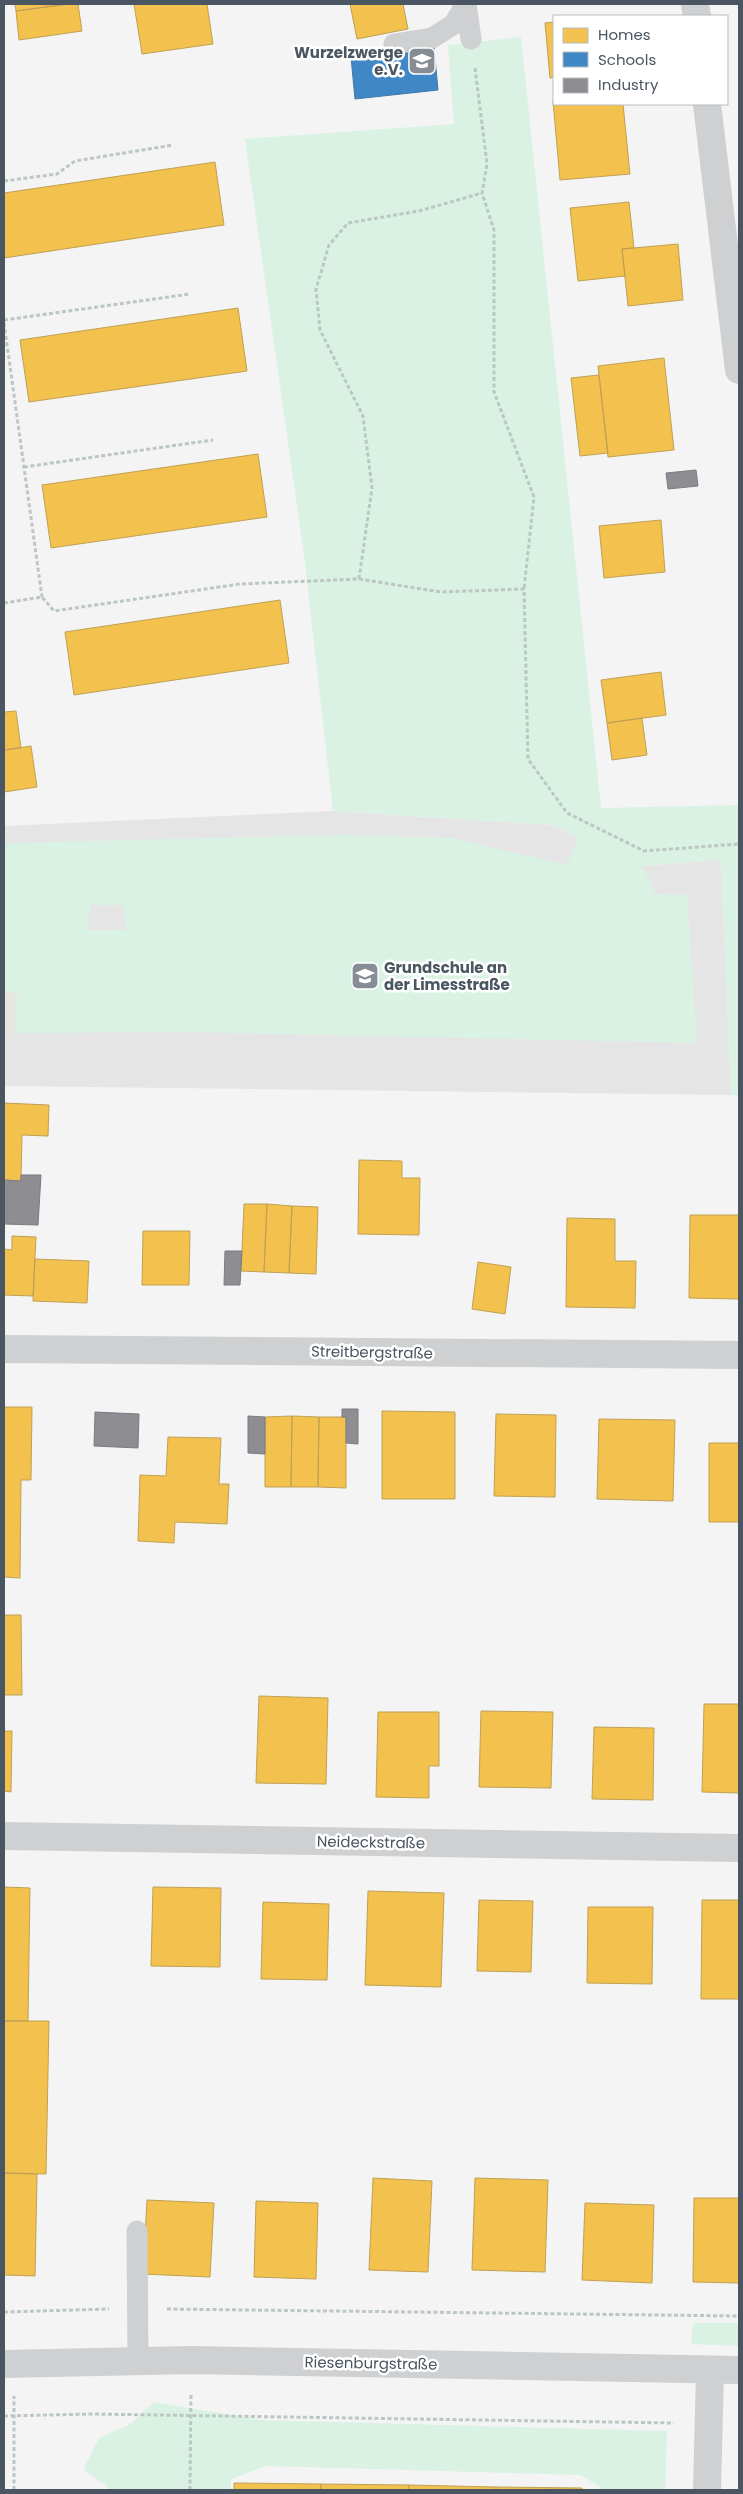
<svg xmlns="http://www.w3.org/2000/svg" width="743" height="2494" font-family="Poppins,sans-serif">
<rect width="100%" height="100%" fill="#f4f4f4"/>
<path fill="#e6e5e6" d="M333 811 552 825 642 866 721 860 731 1095 4 1086V826Z"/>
<path fill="#d9f2e3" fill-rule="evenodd" d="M521 37 601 808 739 805V1095H731L721 860 642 866 656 894 687 895 697 1043 187 1032 16 1033 17 993 4 992V843L344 835 452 838 567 865 578 837 552 825 333 811 304 555 245 139 454 124 448 45ZM91 905H123L126 930H86Z
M693 2323H738V2346L691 2344Z
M154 2402 261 2420 667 2431 665 2490H600V2487L581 2475 266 2466 231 2479V2490H109L106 2485 83 2470 99 2438 129 2425Z"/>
<path fill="#e7e6e1" d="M4 992H17L16 1033H4Z"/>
<path fill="#f2c14e" stroke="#c0a154" d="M15 4H68L16 11Z
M68 4H78L82 31 19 40 16 11Z
M134 4H207L213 44 142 54Z
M350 4H403L408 29 357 39Z
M554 22V77L550 78 545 23Z
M553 101 554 104H623L630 174 560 180Z
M215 162 224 225 4 258V193Z
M629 202 634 248 622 249 625 276 578 281 570 208Z
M678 244 683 300 628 306 622 249Z
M238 308 247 371 29 402 20 340Z
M664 358 674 450 608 457 598 366Z
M599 375 608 453 580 456 571 378Z
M258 454 267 517 51 548 42 485Z
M661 520 665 572 604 578 599 526Z
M280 600 289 663 74 695 65 632Z
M661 672 666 715 607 723 601 680Z
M16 711 21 748 4 750V712Z
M642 718 647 755 612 760 607 723Z
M31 746 37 787 4 792V750Z
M4 1103 49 1105 48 1136 22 1135 21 1181 4 1180Z
M359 1160 402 1161V1178H420L419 1235 358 1234Z
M244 1204H267L264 1272 241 1271Z
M267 1204 292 1206 289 1273 264 1272Z
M292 1206 318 1207 316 1274 289 1273Z
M690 1215H739V1299L689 1298Z
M567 1218 615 1219V1261H636L635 1308 566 1307Z
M143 1231H190L189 1285H142Z
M12 1236 36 1237 33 1296 4 1295V1249L12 1250Z
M35 1259 89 1261 87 1303 33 1301Z
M478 1262 511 1267 505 1314 472 1309Z
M4 1407H32L31 1480H21L20 1578 4 1577Z
M382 1411 455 1412V1499H382Z
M496 1414 556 1415 555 1497 494 1496Z
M292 1416 319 1417 318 1487H291Z
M292 1416 291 1487H265V1417Z
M319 1417H346V1488L318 1487Z
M599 1419 675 1420 673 1501 597 1499Z
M168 1437 221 1438 219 1484H229L227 1524 175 1522 174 1543 138 1541 140 1475 166 1476Z
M709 1443H739V1522H709Z
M4 1615H21L22 1695H4Z
M259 1696 328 1698 326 1784 256 1783Z
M704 1704H739V1793L702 1792Z
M481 1711 553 1712 551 1788 479 1787Z
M378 1712H439V1766H429V1798L376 1797Z
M594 1727 654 1728 653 1800 592 1799Z
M4 1731H12L11 1792 4 1791Z
M4 1887 30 1888 28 2021H4Z
M153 1887 221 1888 220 1967 151 1966Z
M368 1891 444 1893 441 1987 365 1985Z
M479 1900 533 1901 531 1972 477 1971Z
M702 1900H739V1999H701Z
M263 1902 329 1904 327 1980 261 1979Z
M588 1907H653L652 1984 587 1983Z
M4 2021H49L46 2174 4 2173Z
M4 2173 37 2174 35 2276 4 2275Z
M373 2178 432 2181 428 2272 369 2270Z
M475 2178 548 2180 545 2272 472 2270Z
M694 2198H739V2283L693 2282Z
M147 2200 214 2203 210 2277 143 2274Z
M256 2201 318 2203 316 2279 254 2277Z
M585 2203 654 2205 652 2283 582 2280Z
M234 2483 321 2484V2490H234Z
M321 2484 409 2485 408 2490H321Z
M409 2485 496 2487V2490H408Z
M496 2487 582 2488V2490H496Z"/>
<path fill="#3f88c5" stroke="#4279a7" d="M434 48 438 90 355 99 351 57Z"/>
<path fill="#8d8d92" stroke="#797c83" d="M696 470 698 486 668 489 666 473Z
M21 1175H41L38 1225 4 1224V1180L21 1181Z
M225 1251H242L240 1285H224Z
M342 1409H358V1444L346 1443V1417H342Z
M95 1412 139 1414 138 1448 94 1446Z
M248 1416 265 1417V1454L248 1453Z"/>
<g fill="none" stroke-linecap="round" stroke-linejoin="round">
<path stroke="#bcc7c4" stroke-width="3" stroke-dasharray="4 2.5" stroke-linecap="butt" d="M475 68 487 164 482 193 494 230V392L534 497 524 589
M4 181 57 174 75 161 173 145
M4 320 190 294
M4 323 42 597
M24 467 213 440
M359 579 372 488 363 416 320 330 316 289 329 245 348 223 419 211 482 193
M4 603 42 597 54 611 240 584 359 579 441 592 524 589 528 759 567 813 644 851 739 844
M167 2309 739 2316
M4 2312 109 2309
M4 2416 93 2414 674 2423
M14 2490V2396
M190 2490 191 2393"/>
<path stroke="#ced0d2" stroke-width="21" d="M466 4 471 39
M394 44 432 38 454 24 466 4
M137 2231 138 2360"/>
<path stroke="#ced0d2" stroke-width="28" d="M695 4 697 16
M707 104 739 370
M4 1349 739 1355
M4 1836 739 1848
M4 2364 192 2360 739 2370
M707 2490 710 2370"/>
</g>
<defs>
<symbol id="school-square" viewBox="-11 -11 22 22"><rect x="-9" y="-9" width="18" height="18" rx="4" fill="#868d94" stroke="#fff"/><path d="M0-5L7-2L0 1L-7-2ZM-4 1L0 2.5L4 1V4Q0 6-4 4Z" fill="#fff"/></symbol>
</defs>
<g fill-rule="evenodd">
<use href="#school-square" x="406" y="45" width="32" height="32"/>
<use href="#school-square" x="349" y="960" width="32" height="32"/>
</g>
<g text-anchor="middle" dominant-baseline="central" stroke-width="5" stroke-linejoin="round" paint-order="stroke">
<g font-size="15" font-weight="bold" fill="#4a5661" stroke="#fff" text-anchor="end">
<text x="403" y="52">Wurzelzwerge<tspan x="403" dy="17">e.V.</tspan></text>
<text x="384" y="967" text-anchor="start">Grundschule an<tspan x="384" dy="17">der Limesstraße</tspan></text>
</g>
<g font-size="15" fill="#4a5661" stroke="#fff">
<text transform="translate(372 1352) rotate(1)">Streitbergstraße</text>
<text transform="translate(371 1842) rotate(1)">Neideckstraße</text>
<text transform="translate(371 2363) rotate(1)">Riesenburgstraße</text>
</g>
</g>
<rect width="743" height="2494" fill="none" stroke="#4a5661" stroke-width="10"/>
<rect x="553" y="15" width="175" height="90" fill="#ffffff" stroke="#b7bbc0"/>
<rect x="563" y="28" width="25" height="15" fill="#f2c14e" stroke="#b7bbc0"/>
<text x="598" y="40" font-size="15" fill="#4a5661">Homes</text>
<rect x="563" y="52" width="25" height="15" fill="#3f88c5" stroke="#b7bbc0"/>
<text x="598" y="65" font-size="15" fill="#4a5661">Schools</text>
<rect x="563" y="78" width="25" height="15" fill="#8d8d92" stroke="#b7bbc0"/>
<text x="598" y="90" font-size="15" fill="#4a5661">Industry</text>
</svg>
